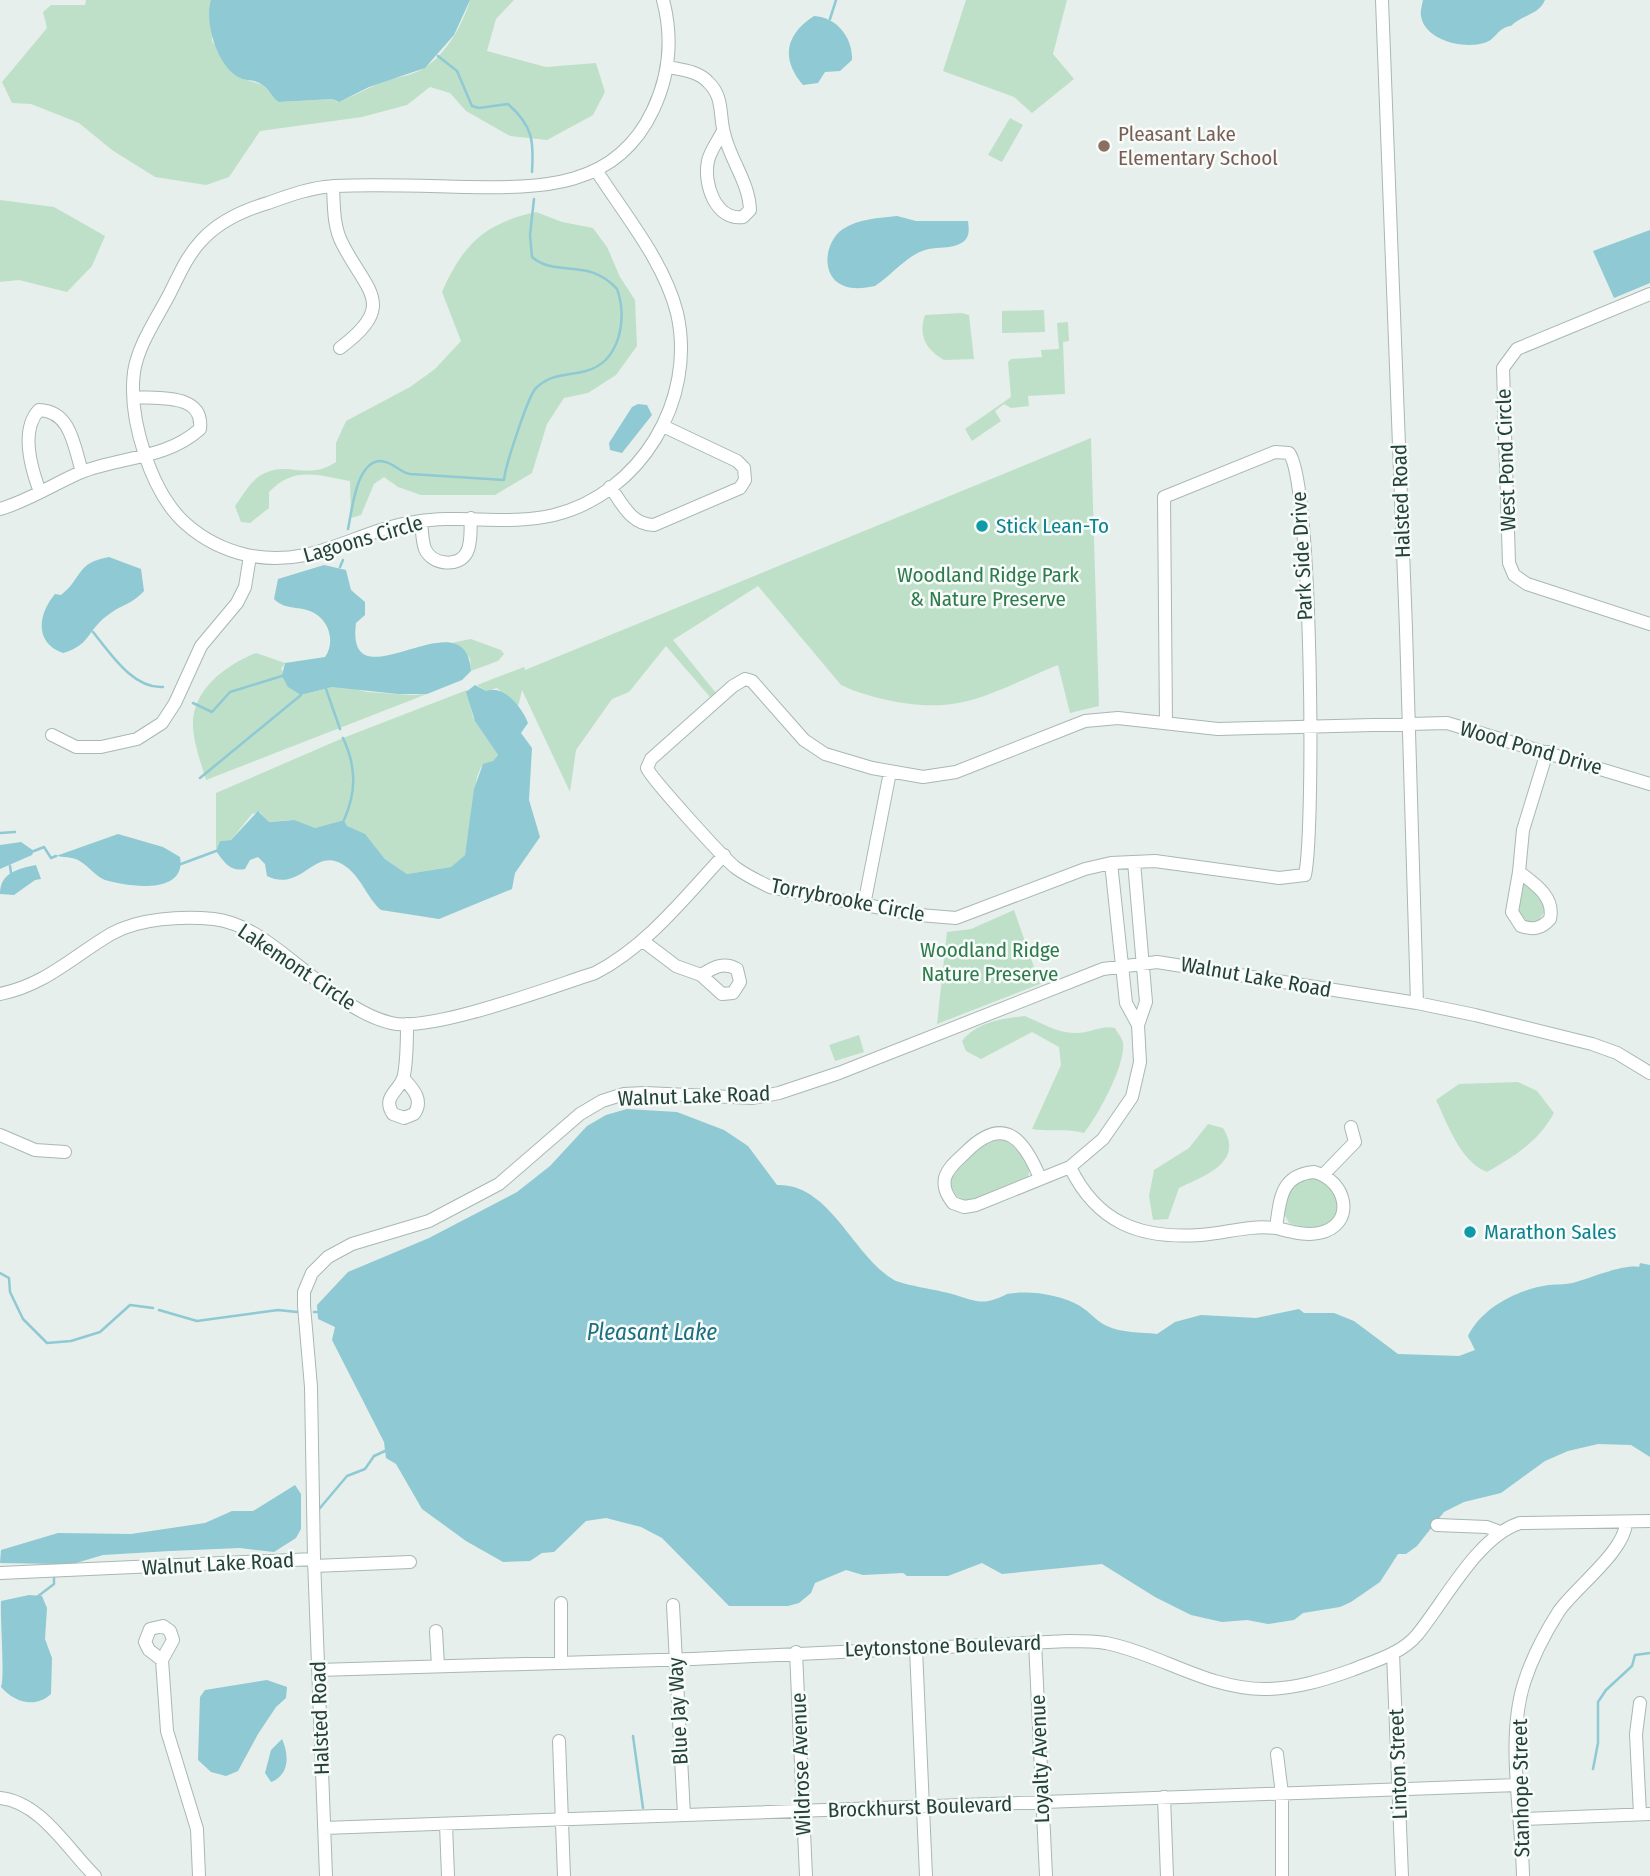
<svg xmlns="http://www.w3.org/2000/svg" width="1650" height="1876" font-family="'Fira Sans Condensed',sans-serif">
<rect width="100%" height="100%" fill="#e6efeb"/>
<path fill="#bfe0c8" d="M86 0H211L212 41 240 78 263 85 279 102 332 99 337 102C353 97 367 88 382 82 396 77 412 76 424 68 446 55 463 24 470 0H514L496 19 487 51 546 67 596 63 605 92 593 115 547 140 510 136 466 111 450 93 430 87 407 105 362 117 260 131 229 177 206 185 155 177 112 150 79 123 31 104 12 103 2 82 47 28 43 12 51 5H85Z
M966 0H1067L1053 54 1074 79 1032 113 1014 97 943 71Z
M1010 118 1023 125 1002 162 988 155Z
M0 200 54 207 105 236 92 266 67 292 19 280 0 282Z
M536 212 562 222 593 228 607 247 620 277 635 300 637 346 616 375 588 393 564 398 547 424 532 473 495 495H421L398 487 384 477 374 484 361 515 351 518 350 481C317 475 294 466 269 492V508L250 523 241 522 235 506C244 494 251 479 265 473 289 461 308 481 336 462V443L346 421 410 387 435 369 461 341 442 292C463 244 485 223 536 212Z
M1044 310 1045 332 1002 333V311Z
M962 313 969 315 974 359 944 360C926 350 918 336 925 315Z
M1068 322 1069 341 1063 342 1065 394 1028 396 1029 406 1011 408 1004 404 995 411 1001 421 972 441 965 429 1011 397 1008 362 1011 359 1042 357 1041 350 1059 349 1057 323Z
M1091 438 1099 706 1070 713 1058 665C1027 677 985 700 952 704 920 709 870 699 841 685L758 586 673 640 716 693 710 697 666 646 629 692 612 699 576 750 570 792 522 690 518 707 497 688 486 691 477 685 524 667 525 670Z
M471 639 501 650 504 654 498 661 471 671 470 658 451 643Z
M256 653 285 663 281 669 301 695 332 687H348L367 692 413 695 427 694 206 780C201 763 194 744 193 727 191 690 226 665 256 653Z
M467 690 473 717 498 755 493 761 481 767 477 777 465 855 451 867 407 874 385 859 368 838 347 826 344 820 315 828 289 820 268 822 260 812 252 814 231 840 220 841 216 851V793L343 738Z
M1521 881 1526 882 1542 900 1545 911 1538 921 1528 922 1519 912Z
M1014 910 1040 984 937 1024 947 932 971 929Z
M1025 1016C1042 1023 1058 1034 1077 1033 1091 1033 1101 1025 1115 1028 1117 1032 1122 1038 1123 1042 1126 1065 1098 1115 1084 1133 1067 1128 1050 1132 1032 1129L1061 1065 1059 1047 1032 1032 981 1059 966 1051 962 1041C978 1022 1000 1019 1025 1016Z
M859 1035 864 1052 835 1061 829 1045Z
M1518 1082 1537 1091 1554 1113C1538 1142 1516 1155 1487 1172 1460 1161 1448 1125 1436 1100L1459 1084Z
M1208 1124 1223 1128C1245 1163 1203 1176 1179 1188L1168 1219 1153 1220 1149 1196 1154 1170 1189 1148Z
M995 1138 1015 1143 1030 1167 1028 1177 970 1202 959 1199 949 1183C956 1163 975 1145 995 1138Z
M1308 1175 1332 1184C1334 1190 1340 1200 1339 1206 1336 1232 1307 1230 1289 1223L1284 1214 1290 1186Z"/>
<path fill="#8ec9d4" d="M211 0H470L454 35 425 68 369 87 339 102 332 99 279 102C272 98 269 88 261 84 254 79 246 81 240 78 217 67 204 22 211 0Z
M1423 0H1545C1539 15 1521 15 1511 26 1498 27 1496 40 1484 43 1464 49 1425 41 1421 16 1420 12 1422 5 1423 0Z
M814 16C837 17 853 38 852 60L840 71 825 72 818 83 803 85C780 58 786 34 814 16Z
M897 216 916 221H968C969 229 970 237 963 242 951 250 938 246 925 250 906 256 892 275 875 286 865 288 852 290 842 285 820 275 825 241 843 229 858 219 879 218 897 216Z
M1650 230V283L1614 298 1593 251Z
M638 404 647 405 652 415 622 453 610 450 609 443 632 407Z
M109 557 141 569 144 591C133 604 120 605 108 615 87 630 91 645 63 653 34 643 38 614 55 594L61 595C83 578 75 563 109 557Z
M324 565 346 570 351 590 365 602V615L356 623C345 710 466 592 471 671L462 680 427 694H398L332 687 301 695 288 687 282 676 285 663 325 657C336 642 329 618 310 611 297 606 285 610 274 599L278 579Z
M475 685 486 691C503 684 522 707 528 723L521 733 532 748 529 800 540 837 515 873 512 889 439 919 381 910C366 897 361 875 342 864 314 847 301 893 267 876L265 864 258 857 250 860 245 869C230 872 224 862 216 851L220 841 231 840 258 811 269 822 294 820 315 828 344 820 347 826 365 834 385 859 407 874 451 867 465 855 474 789 483 764 493 761 498 755 475 721 466 692Z
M118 834 163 847 180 857C187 895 128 887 105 880 95 876 88 865 78 860 72 857 63 857 56 856Z
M21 842 34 851 32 855 0 869V845Z
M36 865 41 879 35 880 14 895 0 894C0 873 17 869 36 865Z
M627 1109 677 1112 724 1130 748 1146 777 1185C830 1183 853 1256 894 1280 903 1285 939 1290 952 1294 978 1302 983 1306 1007 1294 1029 1290 1059 1294 1080 1306 1090 1312 1097 1322 1107 1326 1121 1333 1141 1332 1157 1334L1175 1322 1201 1315 1256 1318 1299 1309 1304 1313H1334L1354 1321 1398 1354 1459 1356 1475 1350 1468 1336C1482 1307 1519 1289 1549 1285 1558 1284 1567 1285 1576 1282 1593 1277 1624 1264 1639 1267L1640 1263 1650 1265V1457L1631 1445 1598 1444 1568 1451 1545 1461 1501 1493 1464 1502 1444 1512 1417 1546 1406 1554H1398L1380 1582 1351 1602 1340 1607 1303 1613 1294 1620 1268 1624 1247 1620 1222 1622 1191 1615 1155 1597 1102 1564 1002 1574 982 1563 948 1576H907L903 1573 863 1575 846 1570 815 1583 811 1593 799 1603 788 1606H729L662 1538 641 1527 606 1518 586 1521 554 1552 542 1553 530 1561 503 1562 466 1541 422 1509 396 1464 386 1458 384 1442 332 1340 335 1327 318 1319 317 1305 348 1272 429 1238 517 1192 550 1166 587 1126 606 1115Z
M295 1485 301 1494V1529L296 1538 274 1552 240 1548 170 1551 103 1555 76 1563 56 1564 0 1563 1 1550 58 1533 131 1534 205 1523 232 1511H253Z
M29 1595 42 1596 47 1608 45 1639 52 1658 51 1694C35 1709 14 1702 1 1687 5 1677 0 1620 1 1601Z
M267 1680 287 1687 286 1698 276 1707 258 1734 238 1771 226 1776 211 1772 198 1760 200 1697 205 1690Z
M282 1739C289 1754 290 1775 271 1782L265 1773 271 1750Z"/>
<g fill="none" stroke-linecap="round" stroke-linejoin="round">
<path stroke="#8ec9d4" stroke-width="2.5" d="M830 19 836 0
M438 56 457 71 472 106 479 108 508 104C533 126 534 141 532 172
M348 529C352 511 356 462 380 461 392 461 399 472 410 474L504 480C505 467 528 396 536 388 552 373 567 376 586 371 620 362 628 318 617 289 589 257 556 278 532 257L530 235 534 199
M340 567 343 560
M93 632C110 653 133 689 163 687
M326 689 340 729
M193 703 212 712 230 692 282 676
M343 738C356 766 357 791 344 820
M200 778 301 695
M0 833 15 832
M34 851 44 847 51 858 56 856
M181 864 216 851
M10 866 11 873
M0 1273 9 1278 10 1292 23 1319 47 1343 71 1341 100 1332 130 1305 153 1308
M159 1310 197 1321 278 1310 297 1312
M314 1312H317
M320 1508 347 1476 365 1469 374 1456 385 1451
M37 1597 54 1584V1574
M633 1736 643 1808
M1593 1769 1598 1743V1702L1606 1690 1632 1666 1635 1655 1650 1653"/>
<defs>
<path id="minor" d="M1382 0 1406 629 1417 1003
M668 67C682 70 698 71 708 82 724 97 719 114 724 133 730 160 749 182 750 210L743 217C716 221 703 184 708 161 710 151 718 141 723 131
M596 170C624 214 664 261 677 313 697 400 640 494 554 515 508 526 461 514 415 522 354 531 313 569 247 555 225 550 203 539 186 524 151 493 128 419 134 372 138 345 157 318 170 293 179 275 187 256 201 241 218 222 244 210 268 203 290 195 312 187 335 186 379 184 422 186 466 187 541 188 616 189 653 110 670 74 673 38 663 0
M333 186C334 206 333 227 343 245 368 293 397 305 340 348
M1650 294 1517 349 1503 368 1509 563 1514 575 1527 584 1650 624
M610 487C622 503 631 525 654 525L740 488 745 480 744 468 737 461 663 426
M40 492C31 468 20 430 39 410 71 411 74 446 82 472
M0 509C28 501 52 485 79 473 121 456 165 460 200 429 204 393 159 399 134 397
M421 521C422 529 422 541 425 549 432 565 459 568 467 552 472 542 470 529 471 518
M1166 723 1164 497 1275 452 1289 453C1312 481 1315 828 1305 875L1279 878 1155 861 1111 863 1085 869 956 918 919 915 770 887C758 881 747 876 736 868 725 860 650 777 647 768L651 759 733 686 745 679 752 681 804 740 825 754 872 768 923 777 956 772 1085 721 1118 718 1218 729 1447 723 1650 784
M52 735 76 747H101L137 739 162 723 175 703 201 646 237 603 245 587 250 556
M1111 863 1126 1003 1138 1025
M1519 872C1535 884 1555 897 1550 919 1541 929 1533 930 1521 926L1512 912Z
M1519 872 1523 830 1547 752
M864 905 890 772
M643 941 676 966 701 975 722 994 733 993 740 982 737 969C723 961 713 968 701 975
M0 994C45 985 72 957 111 934 139 918 182 916 214 919 249 923 279 951 305 971 331 991 358 1015 391 1023 430 1033 551 987 595 973 647 946 684 898 724 855
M404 1079C413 1089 424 1100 414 1114L404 1118 393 1114C381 1096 401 1091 404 1075 407 1059 407 1041 407 1024
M0 1135 35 1150 65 1152
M1070 1167C1097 1223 1140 1239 1200 1235 1228 1233 1247 1225 1276 1228
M1314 1172C1347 1180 1357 1225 1319 1233 1305 1236 1289 1231 1276 1228 1280 1200 1280 1175 1314 1172Z
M1324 1174 1355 1142 1351 1127
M1040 1178C1024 1139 1004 1114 966 1152 959 1159 948 1167 945 1178 943 1188 947 1195 953 1203L964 1207 976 1205 1070 1167 1103 1139 1132 1097 1140 1062 1138 1025 1146 1002 1134 862
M1437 1525 1487 1527 1500 1532
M314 1559 326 1876
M314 1566 410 1562
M0 1573 314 1559 311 1387 304 1306V1292L312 1273 328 1257 352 1244 429 1221 499 1184 580 1114 602 1101 624 1094 645 1093 753 1098 779 1093 839 1073 1103 969 1157 962 1417 1003 1475 1015 1592 1044 1617 1053 1650 1073
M561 1603V1662
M673 1605 684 1815
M163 1626 170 1631 173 1640 162 1660 149 1650 145 1642 150 1629Z
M436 1631 438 1666
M1035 1642 1046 1876
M916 1649 926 1876
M796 1652 806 1876
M1393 1653 1402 1876
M162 1660 167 1731 197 1829 199 1876
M318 1670 693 1659 1069 1641C1081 1641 1094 1641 1106 1643 1160 1654 1208 1689 1264 1689 1295 1689 1324 1680 1352 1670 1374 1661 1401 1654 1417 1635 1445 1601 1478 1536 1520 1523L1650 1521
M559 1741 564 1876
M1277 1754 1282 1794V1876
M1164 1797 1167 1876
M0 1798C41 1802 68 1850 95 1876
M1640 1814 1636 1734 1640 1703
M1522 1819 1650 1814
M446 1824 448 1876
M324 1828 1517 1785
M1523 1876C1522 1816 1506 1740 1524 1683 1532 1658 1545 1633 1559 1611 1576 1587 1626 1550 1626 1522"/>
</defs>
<use href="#minor" stroke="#a8b8b2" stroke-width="14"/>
<use href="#minor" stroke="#fff" stroke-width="12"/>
</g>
<circle fill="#8d6e63" stroke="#f7fbf9" stroke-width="2.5" cx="1104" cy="146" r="7"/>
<g fill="#0f9aa8" stroke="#f7fbf9" stroke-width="2.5">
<circle cx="982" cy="526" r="7"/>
<circle cx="1470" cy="1232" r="7"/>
</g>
<g text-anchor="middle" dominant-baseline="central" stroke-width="5" stroke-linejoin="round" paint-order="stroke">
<g font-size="21" fill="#785e54" stroke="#f7fbf9" text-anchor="start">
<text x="1118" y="134">Pleasant Lake<tspan x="1118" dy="24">Elementary School</tspan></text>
</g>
<g font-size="21" fill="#24423a" stroke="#f7fbf9">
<text transform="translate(1506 460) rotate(-92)">West Pond Circle</text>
<text transform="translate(1401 501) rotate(-92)">Halsted Road</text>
<text transform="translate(363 539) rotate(-16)">Lagoons Circle</text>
<text transform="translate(1302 556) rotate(-93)">Park Side Drive</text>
<text transform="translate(1531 748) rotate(16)">Wood Pond Drive</text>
<text transform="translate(848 900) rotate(11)">Torrybrooke Circle</text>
<text transform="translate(297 967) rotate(34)">Lakemont Circle</text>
<text transform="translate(1256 977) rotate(10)">Walnut Lake Road</text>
<text transform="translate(694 1096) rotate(-2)">Walnut Lake Road</text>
<text transform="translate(218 1564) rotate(-3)">Walnut Lake Road</text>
<text transform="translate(943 1646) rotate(-2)">Leytonstone Boulevard</text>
<text transform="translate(678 1711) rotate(-93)">Blue Jay Way</text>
<text transform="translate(320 1718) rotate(-92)">Halsted Road</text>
<text transform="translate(1040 1759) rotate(-92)">Loyalty Avenue</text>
<text transform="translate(801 1764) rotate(-92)">Wildrose Avenue</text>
<text transform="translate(1398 1764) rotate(-92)">Linton Street</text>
<text transform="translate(1521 1788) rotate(-91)">Stanhope Street</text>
<text transform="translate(920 1807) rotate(-2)">Brockhurst Boulevard</text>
</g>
<g font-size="21" fill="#0d838f" stroke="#f7fbf9" text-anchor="start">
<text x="996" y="526">Stick Lean-To</text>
<text x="1484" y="1232">Marathon Sales</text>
</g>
<g font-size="21" fill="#2d7a4b" stroke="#f7fbf9">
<text x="988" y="575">Woodland Ridge Park<tspan x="988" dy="24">&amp; Nature Preserve</tspan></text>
<text x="990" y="950">Woodland Ridge<tspan x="990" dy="24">Nature Preserve</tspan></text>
</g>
<g font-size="23" font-style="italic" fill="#1c6f80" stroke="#f7fbf9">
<text x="652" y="1332">Pleasant Lake</text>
</g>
</g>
</svg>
